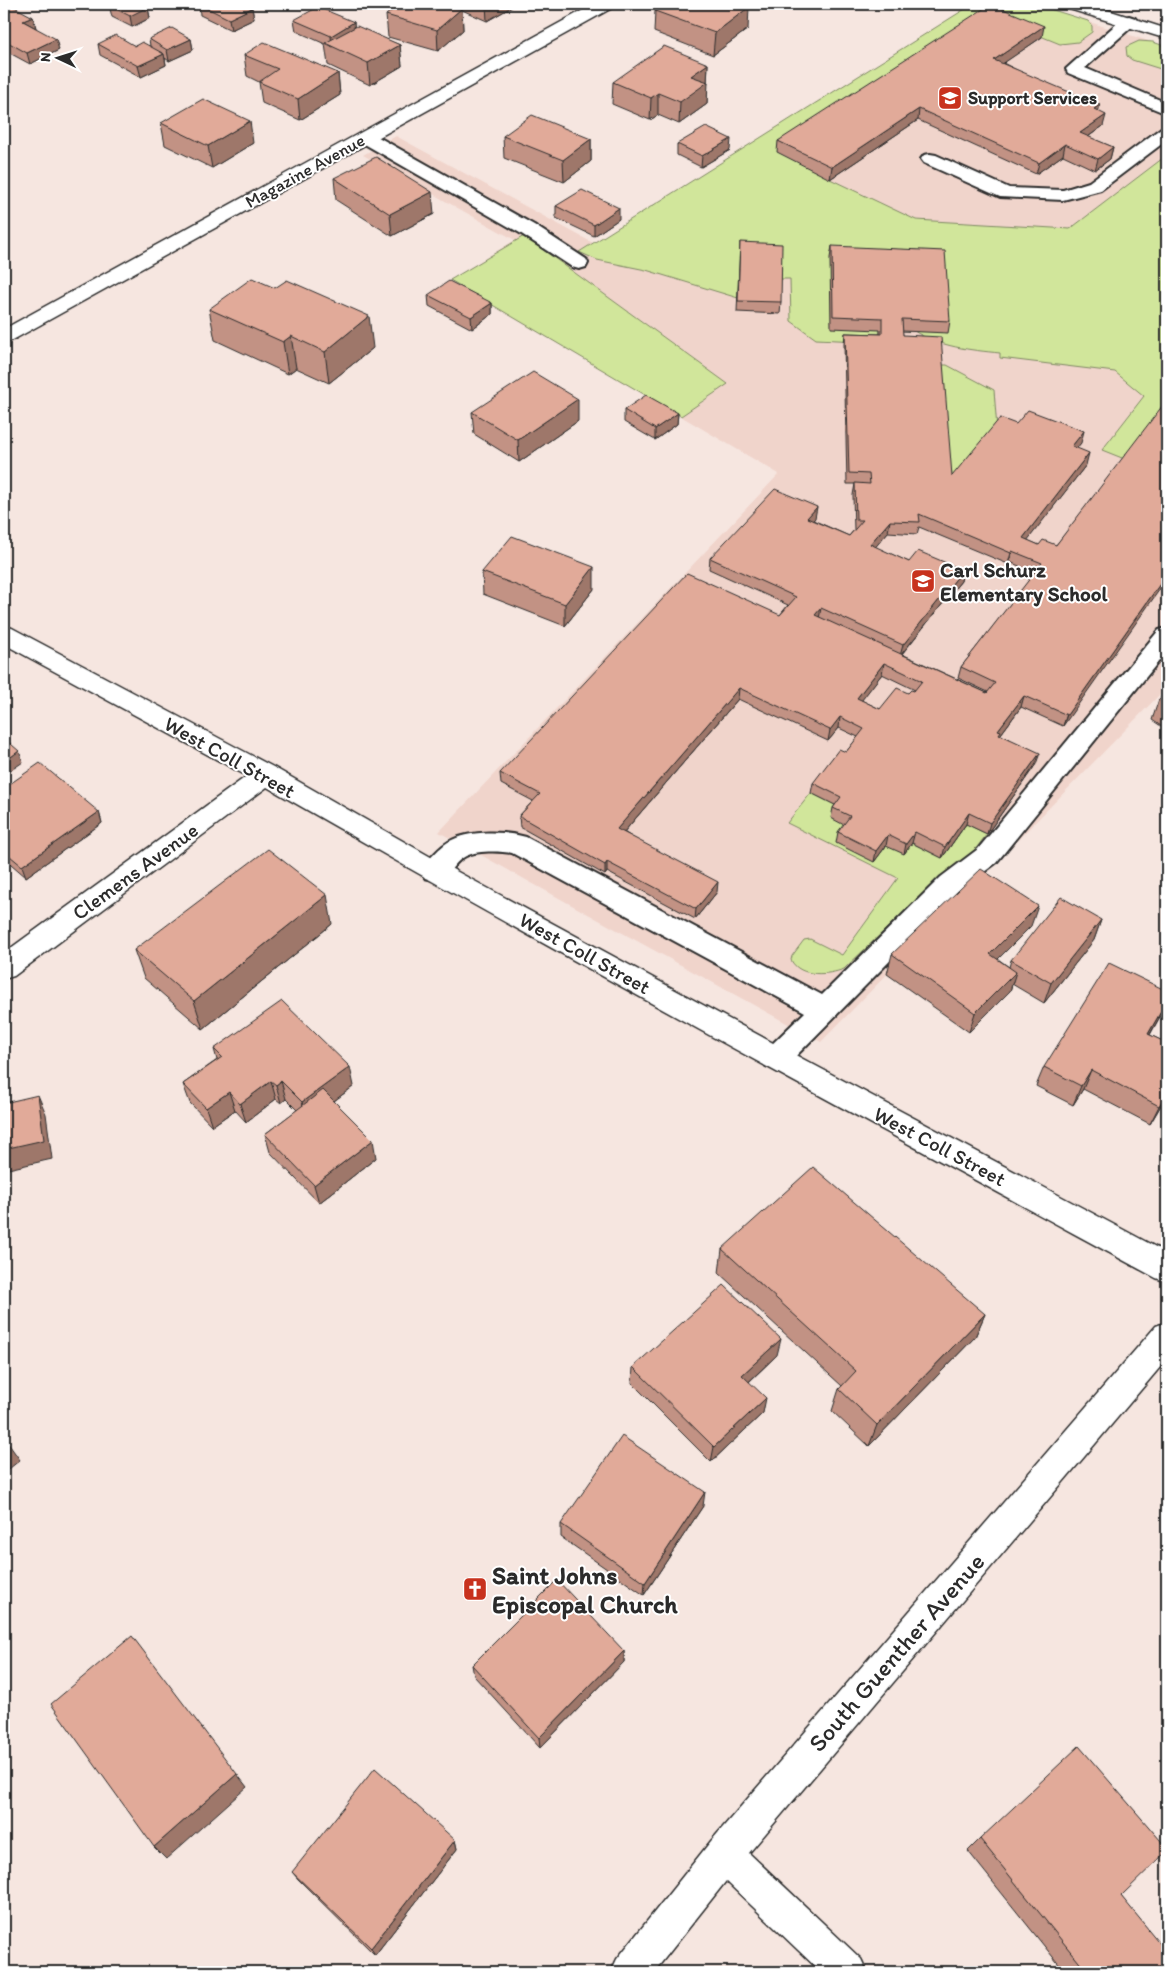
<svg xmlns="http://www.w3.org/2000/svg" width="1171" height="1976" font-family="Itim,sans-serif">
<rect width="100%" height="100%" fill="#f6e6e0"/>
<filter id="ink" filterUnits="userSpaceOnUse"><feTurbulence type="fractalNoise" baseFrequency=".02" numOctaves="2"/><feDisplacementMap in="SourceGraphic" scale="10" xChannelSelector="R" yChannelSelector="G"/><feConvolveMatrix kernelMatrix="1 2 1 2 8 2 1 2 1" color-interpolation-filters="sRGB"/></filter>
<g filter="url(#ink)">
<path fill="#f0d4cb" d="M973 4H1034L1167 47V687L821 1042 439 832 779 474 450 280 515 240 363 155 396 136 593 243Z"/>
<path fill="#d1e69b" stroke="#7e8863" d="M973 4H1034L1088 21 1092 26V32L1078 42 1060 44 989 15 830 179 916 220 1070 229 1167 155V420L1127 460 1102 450 1144 396 1115 372 1000 358V353C970 350 940 347 914 331L948 332 880 330V342L816 339 791 321 790 279H780L738 298 646 270 597 260 579 252Z
M1139 41 1153 42 1167 47V71L1132 60 1127 56 1126 47Z
M524 236 728 384 681 416 450 280Z
M940 365H947L994 390 997 429 949 487Z
M811 793 839 807 886 846 912 843 942 858 966 824 987 834 974 851 943 875 844 969C829 975 800 978 791 960L792 956 804 940 810 939 842 955 898 878 787 823Z"/>
<g fill="none" stroke-linecap="round" stroke-linejoin="round">
<defs>
<path id="service" d="M1129 16 1135 18 1137 21 1135 24 1085 68 1167 103V114L1068 73 1066 69 1123 18Z
M1167 127V140L1101 190 1063 200 1000 197 924 163 921 159 924 155 930 154 936 155 1009 188 1063 190 1089 182 1161 128Z
M367 133 373 134 534 225 586 259 588 263 586 267 579 269 572 267 520 233 361 142 358 138 361 134Z
M1167 628V651L996 863 959 891 786 1066 776 1069 766 1066 763 1058 766 1050 805 1012 512 853C500 851 477 850 466 856 449 864 449 886 425 878L421 871C427 861 441 845 452 840 471 830 506 831 526 837L822 995 941 877 978 849 1159 630Z"/>
<path id="minor" d="M594 4H614L612 8 11 341 4 343V329Z
M1064 4H1089L1167 29V39L1066 8Z
M4 626 12 628 275 768 443 864 786 1050 1167 1253V1282L1156 1278C859 1117 560 956 267 787L14 976 4 979V953L247 776 4 644Z
M1167 1322V1359L749 1853 861 1959 867 1972H821L726 1881 654 1972H611L617 1959 711 1841 1156 1326Z"/>
</defs>
<use href="#service" stroke="#2b2b2b" stroke-width="4"/>
<use href="#minor" stroke="#2b2b2b" stroke-width="3"/>
<use href="#service" fill="#fff" fill-rule="evenodd"/>
<use href="#minor" fill="#fff" fill-rule="evenodd"/>
</g>
<path fill="#c29284" stroke="#2b2b2b" fill-rule="evenodd" d="M4 4 33 17 36 28 59 50 30 64 4 50Z
M101 4H157L148 8 150 18 132 27 112 17 110 9Z
M199 4 252 8 254 19 231 30 200 15Z
M448 4H517L487 21 462 10 463 30 438 51 388 37 386 15 451 5Z
M655 11 748 29 713 55 654 32Z
M294 20 354 22V27L400 45 402 66 370 85 328 65 325 44 296 31Z
M1042 37 1003 63 1098 111 1103 126 1088 137 1113 147 1110 159 1095 170 1063 155 1036 174 918 120 830 179 777 152 778 141Z
M149 39H191L193 50 169 61 165 58 166 65 141 77 100 55 98 44 150 46Z
M244 55 338 73 340 95 300 120 262 103 259 82 247 76Z
M708 64 707 82V104L679 124 658 115 650 120 612 104 613 82Z
M161 123 253 143 212 168 165 145Z
M503 136 591 139V161L564 182 504 158Z
M677 144 730 150 701 167 677 155Z
M334 178 434 214 392 236 336 200Z
M556 206 619 219 594 236 556 218Z
M740 242 781 302 780 314 737 312Z
M832 246 950 321 948 333 902 331 903 335 952 476 1016 424 1081 443 1076 448 1086 465 1027 540 1039 545H1056L1167 407 1063 726 1021 707 1001 734 1000 735 1036 764 987 834 966 824 942 858 912 843 904 854 886 846 874 862 836 843 838 832 844 825 831 818 833 808 835 805 811 793 813 783 846 752 858 737 839 728 828 741 738 699 624 832 717 892 695 919 607 872 605 875 520 827 519 816 533 801 501 784 500 773 780 615 788 605 709 569 710 558 815 518 813 520 849 536 854 530 853 495 855 484H847L844 344 845 333 880 334V330L831 328 830 258ZM919 527 1008 564 1010 562 1035 573 961 667 958 678 988 692 987 693 902 654 961 581 963 570 909 562 875 547 888 532 917 534ZM882 674 915 690 914 691 908 693 880 709 861 700Z
M428 295 492 303V314L472 329 429 306Z
M209 309 373 348 329 383 296 368 288 374 215 340Z
M624 410 678 413 677 424 655 440 624 422Z
M472 412 578 421 519 462 474 434Z
M482 572 594 589 565 626 483 594Z
M1167 692V730L1152 720 1159 699Z
M4 788 99 812 102 823 26 877 4 858Z
M1101 920 1094 940 1044 1003 1012 984 1010 991 969 1032 887 974 892 954 1031 926 998 959 1009 967 1011 960Z
M332 924 203 1029 144 978 134 950Z
M1162 1013 1150 1035 1167 1043V1095L1150 1124 1083 1089 1073 1105 1036 1086 1044 1067Z
M214 1049 354 1086 334 1101 376 1158 319 1203 270 1152 265 1134 297 1110 286 1099 281 1103 276 1099 246 1122 235 1110 212 1126 190 1103 183 1084 217 1060Z
M722 1249 985 1314 975 1337 869 1446 832 1411 839 1389 842 1386 719 1273Z
M777 1355 749 1382 763 1413 711 1462 632 1383 633 1367Z
M703 1506 644 1595 561 1537V1524Z
M624 1651V1662L540 1748 474 1676 472 1665Z
M980 1839 1121 1896 1167 1972H1065L968 1851Z
M455 1840 457 1849 375 1955 298 1879 292 1872Z"/>
<path fill="#9e776b" stroke="#2b2b2b" d="M138 4H157L148 8 150 18 132 27 130 16Z
M486 4H517L487 21Z
M749 7 748 29 713 55 715 33Z
M252 8 254 19 231 30 229 19Z
M462 8 463 30 438 51 437 30Z
M33 17 36 28 23 21Z
M354 22 355 34 332 47 331 36Z
M1044 26 1042 37 992 71 994 60Z
M56 39 59 50 30 64 27 53Z
M191 39 193 50 169 61 167 50Z
M400 45 402 66 370 85 368 63Z
M164 54 166 65 141 77 138 66Z
M708 64 707 84 708 82 707 104 679 124 680 102 691 76Z
M338 73 340 95 300 120 298 99Z
M658 93V115L650 120 651 98Z
M1100 105 1097 117 1094 109Z
M919 109 918 120 830 179 832 167Z
M1106 115 1103 126 1078 144 1080 133Z
M250 121 253 143 212 168 208 146Z
M591 139V161L564 182 563 160Z
M731 139 730 150 701 167 702 156Z
M1065 144 1063 155 1036 174 1039 163Z
M1113 147 1110 159 1095 170 1098 159Z
M432 192 434 214 392 236 390 214Z
M619 208V219L594 236V225Z
M6 218 9 229 4 232V219Z
M492 303V314L472 329 471 317Z
M369 316 373 348 329 383 325 352Z
M291 336 296 368 288 374 283 342Z
M578 399V421L519 462 518 440Z
M678 413 677 424 655 440V429Z
M1084 431 1081 443 1069 458 1072 446Z
M1089 453 1086 465 1020 550 1023 538Z
M817 507 815 518 806 529 807 518Z
M890 521 888 532 868 556 870 544Z
M1012 551 1010 562 1008 564 1011 553Z
M594 567V589L565 626V604Z
M963 570 961 581 900 656 903 645Z
M1167 574V579L1063 726 1067 715Z
M821 608 819 619 815 615Z
M884 663 882 674 855 709 857 698Z
M739 688 738 699 617 840V829Z
M1024 696 1021 707 1001 734 998 742V730Z
M840 717 839 728 828 741 830 730Z
M19 751 23 762 4 775V762Z
M1040 753 1036 764 987 834 990 823Z
M99 812 102 823 26 877 22 866Z
M969 813 966 824 942 858 945 847Z
M915 832 912 843 904 854 906 844Z
M888 835 886 846 874 862 876 851Z
M607 862V872L605 875V865Z
M718 882 717 892 695 919 696 909Z
M327 895 332 924 203 1029 194 1001Z
M1038 906 1031 926 984 973 990 954Z
M1101 920 1094 940 1044 1003 1051 983Z
M1016 972 1010 991 969 1032 975 1013Z
M1167 1001 1162 1013 1139 1053 1148 1034Z
M350 1067 354 1086 307 1121 302 1102Z
M1091 1070 1083 1089 1073 1105 1081 1086Z
M271 1081 276 1099 246 1122 240 1104Z
M281 1081 286 1099 281 1103 276 1085Z
M229 1092 235 1110 212 1126 206 1108Z
M1167 1092V1095L1150 1124 1159 1106Z
M38 1095 46 1114 52 1159 4 1170V1149Z
M373 1140 376 1158 319 1203 314 1185Z
M985 1314 975 1337 869 1446 877 1425Z
M781 1339 777 1355 739 1391 742 1375Z
M766 1398 763 1413 711 1462 714 1447Z
M4 1439H5L20 1460 4 1473Z
M705 1492 703 1506 644 1595 645 1583Z
M624 1651V1662L540 1748 539 1738Z
M237 1774 247 1787 166 1859 154 1847Z
M455 1840 457 1849 375 1955 371 1948Z"/>
<path fill="#e1aa99" stroke="#2b2b2b" fill-rule="evenodd" d="M4 4H9L33 17 23 21 56 39 27 53 4 40Z
M115 4H141L148 7 130 16 110 6Z
M199 4H244L252 8 229 19Z
M400 4H447L462 8 437 30 386 15Z
M665 4H739L749 7 715 33 655 11Z
M991 4 1044 26 994 60 1100 105 1094 109 1106 115 1080 133 1113 147 1098 159 1065 144 1039 163 919 109 832 167 778 141Z
M318 7 354 22 331 36 294 20Z
M357 26 400 45 368 63 325 43Z
M172 28 191 39 167 50 149 39Z
M116 35 135 46 142 42 164 54 138 66 98 44Z
M264 42 338 73 298 99 259 82 278 69 244 55Z
M664 46 708 64 691 76 708 82 680 102 658 93 651 98 613 82Z
M203 99 250 121 208 146 161 123Z
M532 115 591 139 563 160 503 136Z
M706 127 731 139 702 156 677 144Z
M376 157 432 192 390 214 334 178Z
M582 190 619 208 594 225 556 206Z
M740 242 782 244 781 302 738 301Z
M832 246 945 251 950 321 902 319 903 335 941 337 952 476 1000 418 1016 424 1028 410 1084 431 1072 446 1089 453 1023 538 1039 545 1043 540 1056 545 1163 405 1167 407V574L1067 715 1024 696 998 730 1001 731 999 734 1040 753 990 823 969 813 945 847 915 832 906 844 888 835 876 851 838 832 850 816 833 808 841 797 813 783 839 749 846 752 864 729 840 717 830 730 739 688 617 829 718 882 696 909 607 862 605 865 519 816 540 794 500 773 687 573 780 615 796 597 710 558 775 489 817 507 807 518 849 536 863 520H856L855 483 870 484 869 474 849 473 845 333 882 334V318L833 316ZM919 514 1011 553 1012 551 1042 563 961 667 995 683 987 693 815 615 821 608 903 645 963 570 918 551 909 562 870 544 890 521 920 522ZM884 663 922 681 914 691 911 690 908 693 897 688 880 709 857 698Z
M252 278 275 288 287 280 369 316 325 352 291 336 283 342 209 309Z
M449 281 492 303 471 317 428 295Z
M533 372 578 399 518 440 472 412Z
M646 395 678 413 655 429 624 410Z
M512 536 594 567 565 604 482 572Z
M1167 692V704L1159 699Z
M4 738 19 751 4 762Z
M40 763 99 812 22 866 4 851V788Z
M268 849 327 895 194 1001 134 950Z
M981 869 1038 906 990 954 1016 972 975 1013 892 954Z
M1061 897 1101 920 1051 983 1011 960Z
M1109 963 1167 991V1001L1148 1034 1167 1043V1092L1159 1106 1091 1070 1081 1086 1044 1067Z
M282 1001 350 1067 302 1102 281 1081 276 1085 271 1081 240 1104 229 1092 206 1108 183 1084 222 1057 214 1049Z
M323 1090 373 1140 314 1185 265 1134Z
M38 1095 44 1140 4 1149V1103Z
M813 1167 985 1314 877 1425 839 1389 856 1371 722 1249Z
M724 1285 781 1339 742 1375 766 1398 714 1447 633 1367Z
M622 1436 705 1492 645 1583 561 1524Z
M557 1580 624 1651 539 1738 472 1665Z
M132 1636 237 1774 154 1847 51 1704Z
M1079 1746 1167 1848V1851L1121 1896 1167 1952V1972H1087L980 1839Z
M375 1768 455 1840 371 1948 292 1872Z"/>
</g>
<defs>
<symbol id="school-square" viewBox="-11 -11 22 22"><rect x="-9" y="-9" width="18" height="18" rx="4" fill="#c8321e" stroke="#fff"/><path d="M0-5L7-2L0 1L-7-2ZM-4 1L0 2.5L4 1V4Q0 6-4 4Z" fill="#fff"/></symbol>
<symbol id="church-square" viewBox="-11 -11 22 22"><rect x="-9" y="-9" width="18" height="18" rx="4" fill="#c8321e" stroke="#fff"/><path d="M-1.2-6h2.4v3.5h3.3v2.4h-3.3V6h-2.4V-.1h-3.3v-2.4h3.3Z" fill="#fff"/></symbol>
</defs>
<g fill-rule="evenodd">
<use href="#school-square" x="936" y="84" width="28" height="28"/>
<use href="#school-square" x="909" y="567" width="28" height="28"/>
<use href="#church-square" x="461" y="1575" width="28" height="28"/>
</g>
<g text-anchor="middle" dominant-baseline="central" stroke-width="4" stroke-linejoin="round" paint-order="stroke">
<g font-size="18" font-weight="bold" fill="#2b2b2b" stroke="#fff" text-anchor="start">
<text x="968" y="98">Support Services</text>
</g>
<g font-size="18" fill="#2b2b2b" stroke="#fff">
<text transform="translate(305 171) rotate(-29)">Magazine Avenue</text>
</g>
<g font-size="21" font-weight="bold" fill="#2b2b2b" stroke="#fff" text-anchor="start">
<text x="940" y="569">Carl Schurz<tspan x="940" dy="24">Elementary School</tspan></text>
</g>
<g font-size="21" fill="#2b2b2b" stroke="#fff">
<text transform="translate(230 757) rotate(29)">West Coll Street</text>
<text transform="translate(135 871) rotate(-36)">Clemens Avenue</text>
<text transform="translate(585 953) rotate(29)">West Coll Street</text>
<text transform="translate(940 1146) rotate(28)">West Coll Street</text>
</g>
<g font-size="25" font-weight="bold" fill="#2b2b2b" stroke="#fff" text-anchor="start">
<text x="492" y="1575">Saint Johns<tspan x="492" dy="29">Episcopal Church</tspan></text>
</g>
<g font-size="25" fill="#2b2b2b" stroke="#fff">
<text transform="translate(896 1652) rotate(-49)">South Guenther Avenue</text>
</g>
</g>
<rect width="1171" height="1976" fill="none" stroke="#fff" stroke-width="20"/>
<rect x="10" y="10" width="1151" height="1956" fill="none" stroke="#2b2b2b" stroke-width="2" filter="url(#ink)"/>
<g transform="translate(58 58) rotate(274)" stroke="#ffffff" stroke-width="4" paint-order="stroke">
<path d="M0-4L9 19L0 12L-9 19Z" fill="#2b2b2b"/>
<text y="-8" font-size="14" font-weight="bold" text-anchor="middle" fill="#2b2b2b">N</text>
</g>
</svg>
